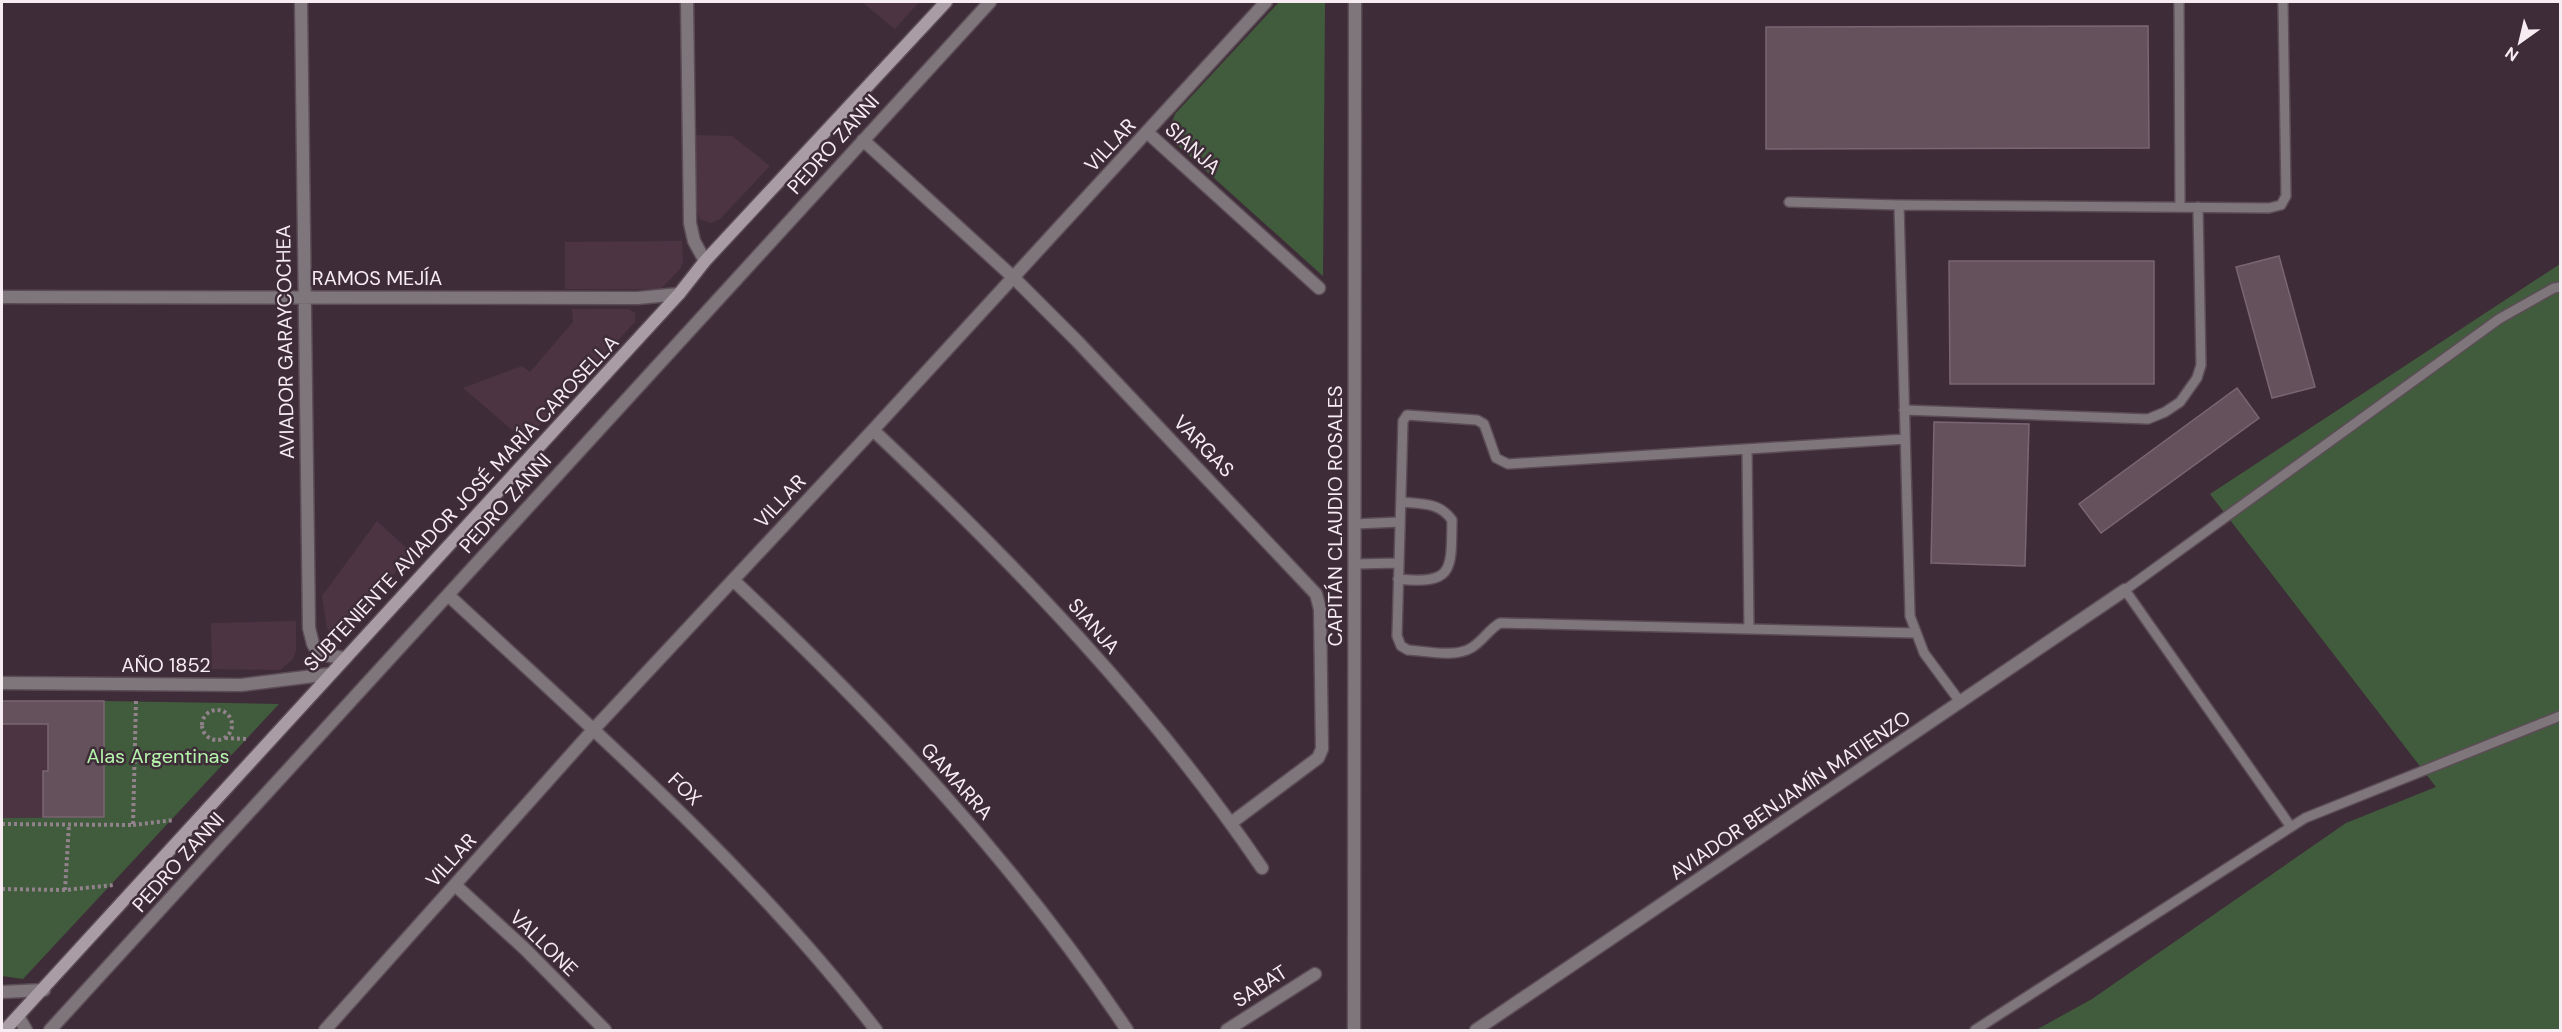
<svg xmlns="http://www.w3.org/2000/svg" width="2562" height="1032" font-family="'DM Sans',sans-serif">
<rect width="100%" height="100%" fill="#3e2d38"/>
<path fill="#4c3443" d="M862 2H919L895 29Z
M695 135 732 136 770 166 720 219 711 223 700 219 696 209Z
M682 241 683 262 680 269 661 289H565V242Z
M572 309H629L635 313V322L525 441 463 388 522 366 530 372 573 322Z
M377 521 413 554 341 628 334 632 327 629 322 596Z
M296 621V651L292 660 280 670 212 669 211 623Z
M2 701H104V817L2 818Z"/>
<path fill="#415c3c" d="M1279 2H1325L1323 276 1174 142 1170 128 1175 114Z
M2560 264V1030H2036L2092 999 2346 823 2436 787 2210 494Z
M104 701 279 704 23 979 2 976V818L104 817Z"/>
<path fill="#64515c" stroke="#796672" stroke-width="1.5" d="M2148 26 2149 148 1766 149V27Z
M2279 256 2315 387 2272 398 2236 267Z
M1949 261H2154V384H1950Z
M2237 388 2259 418 2101 533 2079 504Z
M1934 422 2029 424 2025 566 1931 563Z
M2 701H104V817H43V771H48V724H2Z"/>
<g fill="none" stroke-linecap="round" stroke-linejoin="round">
<defs>
<path id="lane" d="M2179 2 2180 207
M1789 202 1899 205 2269 208 2281 205 2286 196 2283 2
M1899 205 1910 616 1924 653 1961 703
M2560 287 2554 288 2499 319 2125 590 2291 827 2305 818 2560 716
M1904 410 2148 419 2165 412 2180 402 2197 378 2201 365 2198 207
M1905 439 1508 464 1496 458 1484 424 1477 420 1407 415 1403 421 1397 636 1401 646 1408 650C1426 651 1455 658 1471 648 1482 642 1489 629 1500 623L1915 633
M1747 449 1749 629
M1355 524 1400 522
M1355 564 1399 563
M1398 579C1455 585 1451 569 1452 520 1439 502 1422 504 1401 502
M1975 1030 2291 827"/>
<path id="street" d="M301 2 309 628 313 644 319 654 344 658
M687 2 690 223 694 241 705 261
M1148 133 1319 288
M863 140 1013 277 1077 341 1316 594 1320 609 1322 749 1318 758 1231 823
M2 297 638 298 679 294
M873 430C1016 565 1152 706 1262 868
M733 580C879 717 1016 863 1127 1030
M448 595C597 733 751 868 876 1030
M2 683 241 685 330 674
M455 885 525 949 605 1030
M2 992 44 990
M18 1016 26 1030
M50 1030 990 2
M325 1030 593 730 873 430 1266 2
M1227 1030 1315 974
M1354 1030 1355 2
M1476 1030 2125 590"/>
<path id="secondary" d="M5 1030 679 294 705 261 946 2"/>
</defs>
<use href="#lane" stroke="#5c4c56" stroke-width="12"/>
<use href="#street" stroke="#5c4c56" stroke-width="15"/>
<use href="#secondary" stroke="#5c4c56" stroke-width="15"/>
<path stroke="#91828b" stroke-width="4" stroke-dasharray="3 3" stroke-linecap="butt" d="M202 725a15 15 0 1 1 30 0a15 15 0 1 1-30 0Z
M225 738 248 739
M2 824 133 825 136 700
M133 825 174 820
M2 889 65 890 114 885
M65 890 69 824"/>
<use href="#lane" stroke="#7f767c" stroke-width="9"/>
<use href="#street" stroke="#7f767c" stroke-width="12"/>
<use href="#secondary" stroke="#aa9ca4" stroke-width="12"/>
</g>
<g text-anchor="middle" dominant-baseline="central" stroke-width="5" stroke-linejoin="round" paint-order="stroke">
<g font-size="20" fill="#f8ecf3" stroke="#3e2d38">
<text transform="translate(833 144) rotate(-48)">PEDRO ZANNI</text>
<text transform="translate(1110 145) rotate(-47)">VILLAR</text>
<text transform="translate(1193 148) rotate(42)">SIANJA</text>
<text x="377" y="278">RAMOS MEJÍA</text>
<text transform="translate(285 342) rotate(-91)">AVIADOR GARAYCOCHEA</text>
<text transform="translate(1204 446) rotate(46)">VARGAS</text>
<text transform="translate(780 501) rotate(-47)">VILLAR</text>
<text transform="translate(461 503) rotate(-47)">SUBTENIENTE AVIADOR JOSÉ MARÍA CAROSELLA</text>
<text transform="translate(505 503) rotate(-48)">PEDRO ZANNI</text>
<text transform="translate(1335 516) rotate(-90)">CAPITÁN CLAUDIO ROSALES</text>
<text transform="translate(1094 626) rotate(49)">SIANJA</text>
<text x="166" y="665">AÑO 1852</text>
<text transform="translate(957 781) rotate(48)">GAMARRA</text>
<text transform="translate(685 789) rotate(44)">FOX</text>
<text transform="translate(1790 795) rotate(-34)">AVIADOR BENJAMÍN MATIENZO</text>
<text transform="translate(451 860) rotate(-48)">VILLAR</text>
<text transform="translate(178 862) rotate(-48)">PEDRO ZANNI</text>
<text transform="translate(544 943) rotate(44)">VALLONE</text>
<text transform="translate(1260 986) rotate(-33)">SABAT</text>
</g>
<g font-size="20" fill="#b5f4ab" stroke="#3e2d38">
<text x="158" y="756">Alas Argentinas</text>
</g>
</g>
<rect width="2562" height="1032" fill="none" stroke="#f8ecf3" stroke-width="6"/>
<g transform="translate(2520 42) rotate(214)" stroke="#3e2d38" stroke-width="4.5" paint-order="stroke">
<path d="M0-4.5L10 22L0 15L-10 22Z" fill="#f8ecf3"/>
<text y="-9" font-size="16" font-weight="bold" text-anchor="middle" fill="#f8ecf3">N</text>
</g>
</svg>
